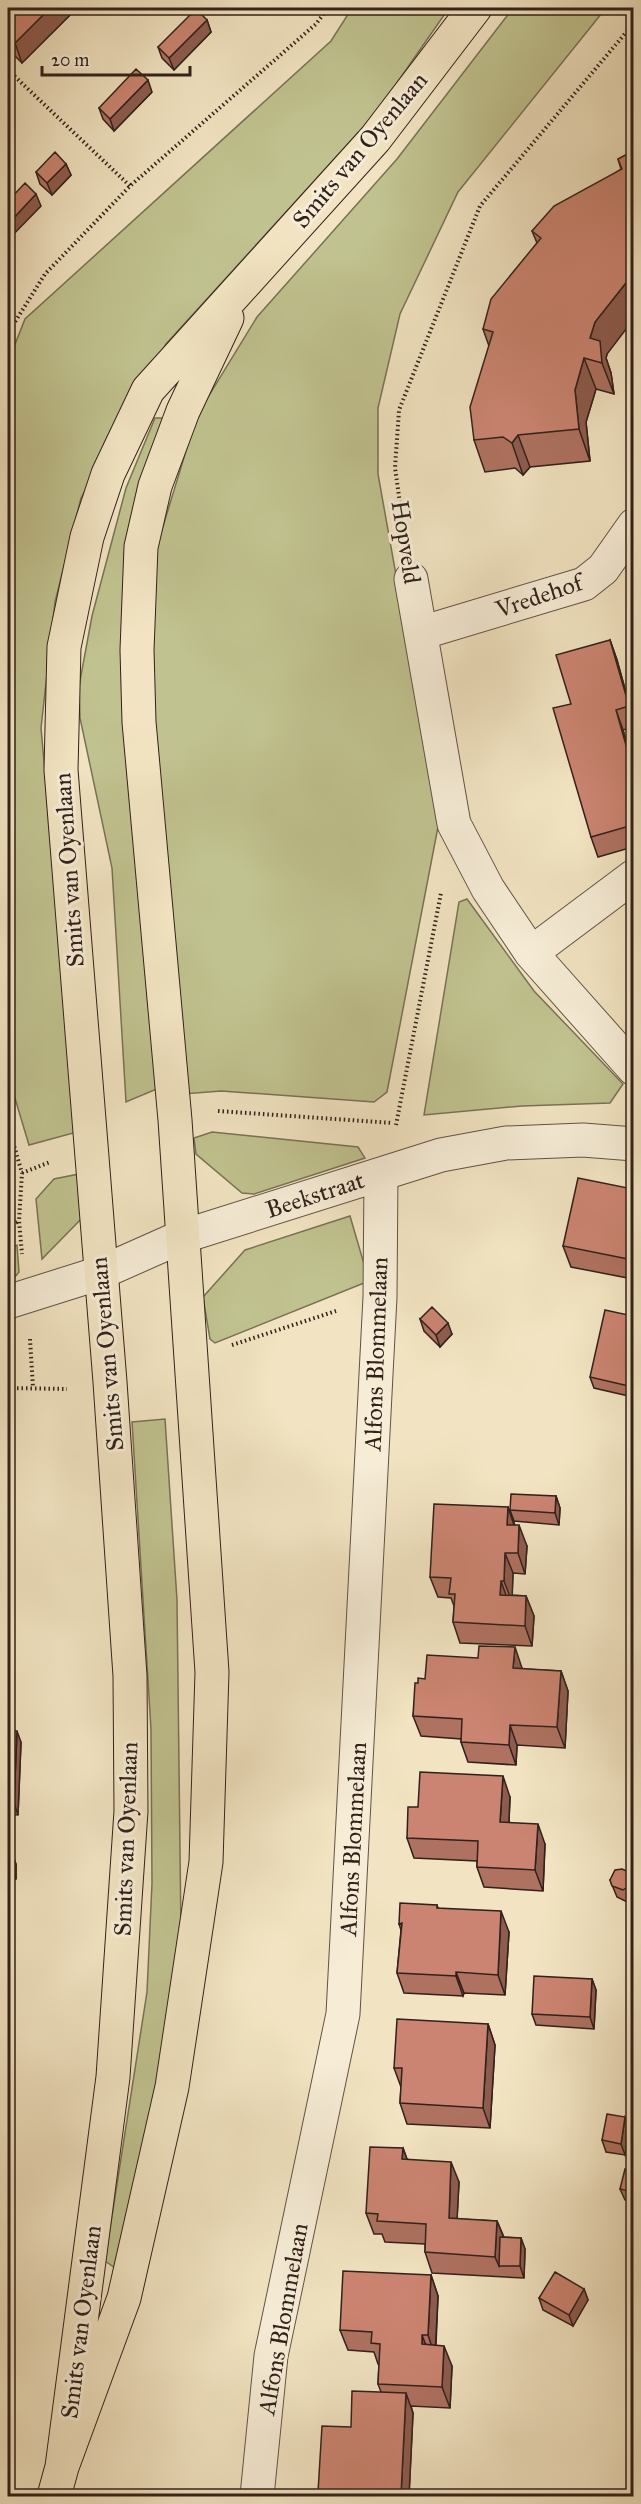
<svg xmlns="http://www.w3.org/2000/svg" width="641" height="2504" font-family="'IM FELL Great Primer',serif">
<rect width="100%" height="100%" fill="#f2e4c2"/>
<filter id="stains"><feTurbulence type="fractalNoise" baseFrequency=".00333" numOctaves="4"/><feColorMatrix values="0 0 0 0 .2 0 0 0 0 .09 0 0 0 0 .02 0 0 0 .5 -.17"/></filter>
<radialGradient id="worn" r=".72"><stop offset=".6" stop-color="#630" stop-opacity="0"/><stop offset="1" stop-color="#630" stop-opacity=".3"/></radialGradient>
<path fill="#c0c28f" stroke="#787255" stroke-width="1.5" d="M352 8H449L376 113 166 344 81 498 55 602 41 728 77 1132 29 1145 8 1075V362L25 319 331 41Z
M513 8H606L458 192 400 314 378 408V474L437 805 438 827 387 1092 374 1102 221 1091 183 1094 147 650 157 546 197 415 257 317 397 159Z
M155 418H163L141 507 159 1088 126 1102 112 868 80 718 79 686 92 616 126 488Z
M467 899 534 991 623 1084 610 1103 522 1106 424 1115 459 902Z
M212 1132 358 1147 365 1158 254 1194 242 1193 196 1154 194 1138Z
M79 1174 85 1215 42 1259 36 1199 54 1179Z
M350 1216 369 1281 215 1343 210 1339 203 1297 245 1250Z
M17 1245 19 1272 15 1277 8 1280V1249Z
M165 1419 177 1600 181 1932 163 2061 118 2270 105 2261 147 1992 152 1883 151 1729 132 1422Z"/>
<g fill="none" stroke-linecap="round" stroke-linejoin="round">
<defs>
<path id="minor" d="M411 579 454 824 488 889 531 953 634 1069
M421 633 584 584 603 569 634 525
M531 953 634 876
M8 1302 100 1273 181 1237 441 1155 506 1143 583 1140 634 1144
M257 2496 271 2356 343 2014 380 1297 381 1174"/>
<path id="major" d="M62 2467 113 2077 131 1811 130 1676 110 1382 61 770 64 647 87 537 108 474 148 390 375 139 475 8
M54 2496 62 2467 124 2298 172 2087 206 1862 212 1672 175 1120 139 722 137 650 141 547 155 486 183 411 227 318"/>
</defs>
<use href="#minor" stroke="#615245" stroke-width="35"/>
<use href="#major" stroke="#31211b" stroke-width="35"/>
<path stroke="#31211b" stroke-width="4" stroke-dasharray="1.5 3" stroke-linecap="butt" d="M8 70 130 186
M8 333 45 274 130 186 316 24 328 8
M405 538 395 468 399 410 480 206 634 23
M218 1111 393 1123
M8 1125 22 1173 19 1221 22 1254
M396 1125 441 893
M22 1173 50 1162
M8 1227 19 1221
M30 1339 33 1388
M232 1345 336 1311
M8 1388 67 1389"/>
<use href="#minor" stroke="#f7edd7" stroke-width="33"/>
<use href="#major" stroke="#f2e4c2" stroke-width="33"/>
</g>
<path fill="#af7261" stroke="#31211b" stroke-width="1.5" d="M8 8H77L22 63 8 49Z
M207 20 211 32 174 70 162 58 158 47Z
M152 92 114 131 103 119 99 108Z
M633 151 607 354 606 358 611 373 614 394 596 389 586 422 590 461 530 467 523 475 515 468 485 472 474 440 489 346 483 329 537 243 532 231 621 169 618 159Z
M66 164 71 175 52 195 40 184 36 172Z
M610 640 617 660 633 717V727L623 730 633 765V847L598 857 591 837 571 704Z
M633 1189V1279L571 1267 563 1246Z
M633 1316V1397L594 1388 590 1377Z
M420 1319 452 1334 440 1347 424 1331Z
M556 1496 560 1508 559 1525 514 1521 510 1510Z
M508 1507 515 1525 527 1546 525 1574 513 1573 512 1595 526 1596 534 1616 532 1646 460 1643 453 1622 454 1606 451 1598 438 1597 430 1577Z
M522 1668V1669L561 1671 568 1691 565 1748 517 1745 516 1765 468 1762 461 1742V1739L421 1736 413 1716 418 1683 425 1679Z
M8 1731 21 1742 18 1815 8 1814Z
M510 1797 509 1822 545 1844 543 1891 484 1887 477 1867V1861L414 1858 407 1838 418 1807Z
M8 1852 16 1864V1879H8Z
M629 1872 633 1898 627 1902 617 1897 610 1880Z
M437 1905 438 1908 509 1932 505 1995 464 1993 463 1996 404 1993 397 1973 401 1930 399 1924Z
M592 1979 596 1990 594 2029 536 2025 532 2014Z
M488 2024 495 2045 490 2128 407 2124 400 2103 401 2087 394 2068Z
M630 2128 625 2155 606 2152 602 2140Z
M403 2148 407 2159 459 2182 457 2219 497 2221 504 2237 521 2238 525 2249 524 2278 432 2273 425 2252V2244L385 2242 382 2234H374L366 2213Z
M633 2171V2203L625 2200 620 2189Z
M431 2275 438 2296 436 2345 452 2366 450 2408 411 2406 413 2413 409 2496H412H320L318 2492 351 2427 381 2392 378 2384 379 2364H378L374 2352 348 2350 340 2330Z
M584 2289 588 2300 573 2326 543 2310 539 2298Z
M633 2360V2392H632L628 2380Z"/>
<path fill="#8e5c4f" stroke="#31211b" stroke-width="1.5" d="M50 8H77L22 63 15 43Z
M207 20 211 32 174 70 169 58Z
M148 80 152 92 114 131 110 119Z
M66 164 71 175 52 195 47 183Z
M36 194 41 206 8 240V224Z
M633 274V320L607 354 606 358 611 373 614 394 602 363 590 338 595 322Z
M584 358 596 389 586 422 590 461 579 429 575 390Z
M518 435 530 467 523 475 512 443Z
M610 640 617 660 633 719 629 706Z
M616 710 623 730 633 765V770Z
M448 1323 452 1334 440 1347 436 1335Z
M556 1496 560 1508 559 1525 555 1513Z
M508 1507 515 1528 507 1525Z
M519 1525 527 1546 525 1574 518 1553Z
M505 1553 513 1573 512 1602 504 1581Z
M501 1581 508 1601 500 1595Z
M526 1596 534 1616 532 1646 525 1626Z
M515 1647 522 1668 521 1689 513 1668Z
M561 1671 568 1691 565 1748 557 1727Z
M510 1725 517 1745 516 1765 509 1745Z
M17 1731 21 1742 18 1815 14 1803Z
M503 1776 510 1797 508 1842 500 1822Z
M538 1824 545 1844 543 1891 535 1870Z
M12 1852 16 1864V1879L12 1867Z
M631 1878 633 1884V1898L629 1886Z
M501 1911 509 1932 505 1995 498 1975Z
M8 1948 9 1951 8 1971Z
M456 1972 464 1993 463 1996 456 1976Z
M592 1979 596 1990 594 2029 590 2017Z
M488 2024 495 2045 490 2128 483 2108Z
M625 2117 630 2128 625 2155 621 2144Z
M403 2148 410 2168 402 2159Z
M451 2162 459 2182 456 2239 449 2218Z
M497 2221 505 2241 499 2266 495 2257Z
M521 2238 525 2249 524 2278 520 2266Z
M431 2275 438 2296 435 2356 428 2335Z
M584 2289 588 2300 573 2326 569 2315Z
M422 2335 430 2356 422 2344Z
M444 2346 452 2366 450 2408 442 2387Z
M406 2393 413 2413 409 2496 401 2495Z"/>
<path fill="#cb8471" stroke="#31211b" stroke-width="1.5" d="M8 8H50L15 43 8 36Z
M196 9 207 20 169 58 158 47Z
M136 69 148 80 110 119 99 108Z
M633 151V274L595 322 590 338 600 341 602 363 584 358 575 390 579 429 518 435 512 443 503 437 474 440 470 407 493 332 483 329 491 299 541 238 532 231 554 206 622 169 618 159Z
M55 152 66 164 47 183 36 172Z
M25 183 36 194 8 224V201Z
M610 640 629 706 616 710 633 770V825L591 837 553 708 571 704 556 655Z
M578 1178 633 1189V1260L563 1246Z
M432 1307 448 1323 436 1335 420 1319Z
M605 1310 633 1316V1387L590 1377Z
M511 1494 556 1496 555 1513 510 1510Z
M434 1504 508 1507 507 1525H519L518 1553H505L504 1581H501L500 1595 526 1596 525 1626 453 1622 455 1594H449L451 1578 430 1577Z
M479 1646 515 1647 513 1668 561 1671 557 1727 510 1725 509 1745 461 1742 462 1719 413 1716 415 1683H418V1678L425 1679 427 1655 478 1658Z
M8 1731H17L14 1803H8Z
M420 1772 503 1776 500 1822 538 1824 535 1870 477 1867 478 1841 407 1838 408 1807H418Z
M8 1852H12V1867H8Z
M622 1869 629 1872 631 1878 629 1886 623 1890 612 1886 610 1880 615 1870Z
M400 1903 437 1905V1908L501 1911 498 1975 456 1972V1976L397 1973 402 1923 399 1924Z
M534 1976 592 1979 590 2017 532 2014Z
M397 2019 488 2024 483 2108 400 2103 402 2068H394Z
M607 2114 625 2117 621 2144 602 2140Z
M370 2147 403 2148 402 2159 451 2162 449 2218 497 2221 495 2257 425 2252 426 2224 377 2221 378 2214 366 2213Z
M625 2169 633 2171V2192L620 2189Z
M500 2237 521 2238 520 2266H499Z
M343 2271 431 2275 428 2335H422V2344L444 2346 442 2387 378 2384 380 2344 371 2343 372 2332 340 2330Z
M555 2272 584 2289 569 2315 539 2298Z
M633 2360V2382L628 2380Z
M352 2391 406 2393 401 2495 412 2496H389L318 2492 322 2426 351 2427Z"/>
<g text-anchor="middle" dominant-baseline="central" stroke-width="6" stroke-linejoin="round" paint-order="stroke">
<g font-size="24" fill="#31211b" stroke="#f7edd7">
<text transform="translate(360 150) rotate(-50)">Smits van Oyenlaan</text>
<text transform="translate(406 542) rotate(81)">Hopveld</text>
<text transform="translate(539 596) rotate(-19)">Vredehof</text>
<text transform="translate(69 870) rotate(-94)">Smits van Oyenlaan</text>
<text transform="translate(315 1195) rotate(-18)">Beekstraat</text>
<text transform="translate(107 1354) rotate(-95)">Smits van Oyenlaan</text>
<text transform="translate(376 1354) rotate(-88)">Alfons Blommelaan</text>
<text transform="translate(126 1839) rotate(-88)">Smits van Oyenlaan</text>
<text transform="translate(353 1839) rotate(-87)">Alfons Blommelaan</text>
<text transform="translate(283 2319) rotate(-80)">Alfons Blommelaan</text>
<text transform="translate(81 2322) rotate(-83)">Smits van Oyenlaan</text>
</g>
</g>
<rect width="641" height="2504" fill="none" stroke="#f2e4c2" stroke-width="30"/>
<rect x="9" y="9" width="623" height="2486" fill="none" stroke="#31211b" stroke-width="3"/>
<rect x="15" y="15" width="611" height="2474" fill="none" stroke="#31211b" stroke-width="1.5"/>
<path d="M42 66v9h148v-9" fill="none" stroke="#31211b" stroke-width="3"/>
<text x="51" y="66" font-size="18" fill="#31211b" stroke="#f7edd7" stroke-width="4.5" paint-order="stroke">20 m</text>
<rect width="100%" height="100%" filter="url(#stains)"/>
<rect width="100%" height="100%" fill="url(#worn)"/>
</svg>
